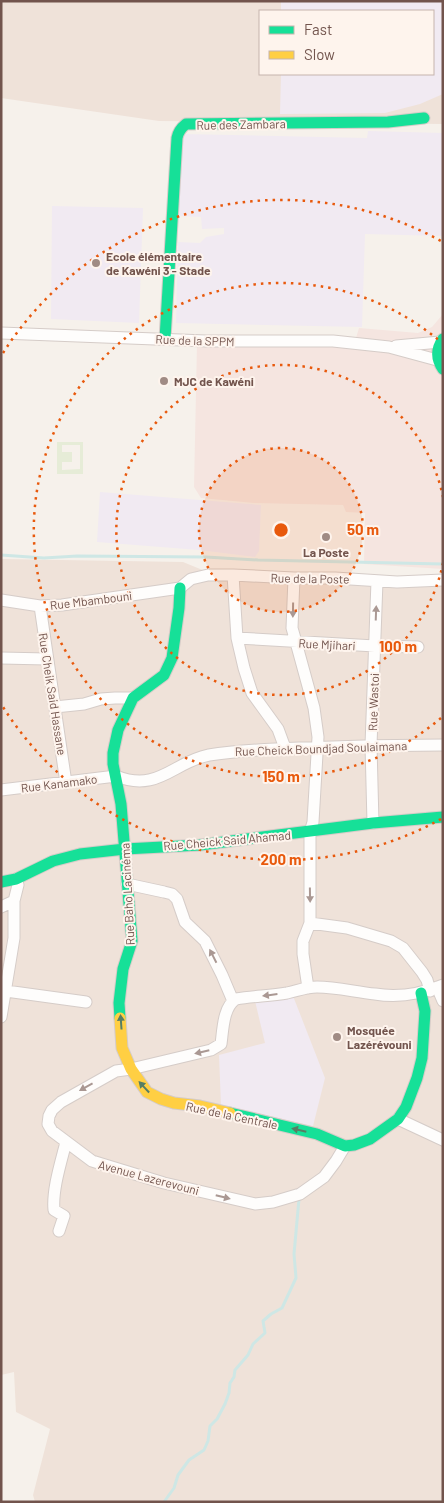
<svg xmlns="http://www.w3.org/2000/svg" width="444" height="1503" font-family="Barlow,sans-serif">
<rect width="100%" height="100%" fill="#f6f1eb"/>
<path fill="#efe2d9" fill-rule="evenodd" d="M1 1H443V124L159 121 1 98ZM260 11H433V74H260Z
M1 559 183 562 205 571 323 582 443 586V1502H35L33 1495 50 1429 16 1412 14 1372 1 1375Z"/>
<path fill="#f5e5e0" d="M443 314V569L364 564 365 513 346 512 343 505 254 503 201 498 194 487 197 344 335 346 353 348 359 328 418 333 432 327Z"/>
<path fill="#f1eaf2" d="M281 1H442L443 94 420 104 385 113 280 114 281 74H433V11H281Z
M368 131 443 133 442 236 365 234 362 327 176 323 178 242 200 243 206 237 224 234V228L202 229 201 217 178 216 182 134 367 138Z
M52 206 143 208 139 323 51 319Z
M100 492 261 505 259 551 255 557 199 550 97 542Z
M293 996 325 1078 313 1126 221 1105 219 1055 265 1043 255 1001Z"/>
<path fill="#e6ecd7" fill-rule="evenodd" d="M57 442H83V474H57ZM80 445V469L62 470V462H72V452H62V445Z"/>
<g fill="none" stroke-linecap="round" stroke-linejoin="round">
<path stroke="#cee7e5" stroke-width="3" d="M1 555 44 558 77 556 206 557 258 560 443 564
M164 1502 174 1488 178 1475 189 1460 204 1450 208 1441 210 1426 217 1419 225 1404 229 1393 230 1383 234 1377 235 1370 248 1355 253 1344 265 1333 263 1321 271 1314 282 1308 296 1278 294 1254 299 1199"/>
<defs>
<path id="street" d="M1 333 206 341H333L389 347 437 360
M396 346 440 342
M233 575 237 638 244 668 252 693 278 729 285 748
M294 578 292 628 294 635 314 708 318 737 313 822 310 832V923L303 941V954L308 988
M1 600 40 606 62 605 180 588 191 579 208 575H233L294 578H335L397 582 443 580
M40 606 66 783
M237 638 375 646 418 647
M1 658 47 659
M55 707 84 704 101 699 115 698H133
M1 790 116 776C158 793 173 762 209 755 239 750 271 749 301 748 348 746 395 745 443 745
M373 823 371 745 377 581
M127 884 164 892 172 894 177 899 185 922 205 941 222 975 233 1001
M1 907 14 901 18 885 16 879
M310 923 347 928 391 941 403 948 422 972 427 980 430 991
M437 987 443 1001
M6 991 86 1002
M1 1017 14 938V901
M398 1119 443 1140
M345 1146 336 1161 324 1177 300 1194 273 1202 255 1204 164 1183 92 1161 52 1131 48 1124 49 1116 52 1110 61 1102 116 1071 131 1069 211 1050 221 1044C223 1030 223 1007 236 999 253 996 270 996 287 993 297 991 306 987 317 987 337 987 355 992 375 994 399 998 421 994 443 985
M59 1231 64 1216 54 1210C52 1190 61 1162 66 1142"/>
<path id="fast" d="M165 339 177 138C178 132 181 128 186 124L388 122 424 118
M443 339C436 349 436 359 443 369
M1 882 16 879 53 861 80 854 125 849 200 845 373 823 443 817
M120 1018 119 1003 123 969 132 941 121 804 113 764V753L118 730 133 698 164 675 172 658 179 608 180 588
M230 1113 317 1134 345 1146 354 1145 370 1139 398 1119 406 1107 417 1078 422 1058 425 1011 421 993"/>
<path id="slow" d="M120 1018 122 1048 131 1069 147 1092 161 1099 174 1103 200 1106 230 1113"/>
</defs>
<use href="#street" stroke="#d5ccc8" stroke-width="13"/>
<use href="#fast" stroke="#d5ccc8" stroke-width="13"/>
<use href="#slow" stroke="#d5ccc8" stroke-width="13"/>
<use href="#street" stroke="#fefdfc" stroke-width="11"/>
<use href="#fast" stroke="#16e098" stroke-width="11"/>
<use href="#slow" stroke="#ffcf43" stroke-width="11"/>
</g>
<defs><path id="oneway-solid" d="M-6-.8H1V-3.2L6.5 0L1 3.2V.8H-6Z" transform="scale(1.25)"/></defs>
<g fill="#aa9893">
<use href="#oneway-solid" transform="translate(293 610) rotate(91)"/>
<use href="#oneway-solid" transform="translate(376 613) rotate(-88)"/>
<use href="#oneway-solid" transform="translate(310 895) rotate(89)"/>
<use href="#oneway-solid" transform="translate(213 956) rotate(-117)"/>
<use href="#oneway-solid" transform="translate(270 995) rotate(173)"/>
<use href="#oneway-solid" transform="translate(202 1052) rotate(167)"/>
<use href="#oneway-solid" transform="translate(86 1087) rotate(151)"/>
<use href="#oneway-solid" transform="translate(223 1197) rotate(14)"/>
</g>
<g fill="#567e64">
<use href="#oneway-solid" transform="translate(121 1022) rotate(-94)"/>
<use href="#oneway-solid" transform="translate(144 1087) rotate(-133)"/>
<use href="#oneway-solid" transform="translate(299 1130) rotate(-167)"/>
</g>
<circle cx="281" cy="530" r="82" fill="#e8590c" fill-opacity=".12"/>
<g fill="none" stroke="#e8590c" stroke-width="2.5" stroke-dasharray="2.5 5">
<circle cx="281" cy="530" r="82"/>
<path d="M443 563A165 165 0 1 1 443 497"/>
<path d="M441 718A247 247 0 1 1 441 342"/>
<path d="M441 819A330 330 0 0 1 3 707M3 353A330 330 0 0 1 441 241"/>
</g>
<g fill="#a08b84" stroke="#fef4ed" stroke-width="2">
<circle cx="96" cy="263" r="5"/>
<circle cx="164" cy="381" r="5"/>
<circle cx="326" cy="537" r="5"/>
<circle cx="337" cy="1037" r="5"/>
</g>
<g text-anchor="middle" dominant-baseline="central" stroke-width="4" stroke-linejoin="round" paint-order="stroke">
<g font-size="12" fill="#72544d" stroke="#fef4ed">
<text transform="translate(241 124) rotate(-1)">Rue des Zambara</text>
<text transform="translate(195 340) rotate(2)">Rue de la SPPM</text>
<text transform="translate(310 578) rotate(1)">Rue de la Poste</text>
<text transform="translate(91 600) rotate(-7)">Rue Mbambouni</text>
<text transform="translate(327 644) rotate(3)">Rue Mjihari</text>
<text transform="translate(53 694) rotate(81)">Rue Cheik Said Hassane</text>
<text transform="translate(373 702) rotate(-88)">Rue Wastoi</text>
<text transform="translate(321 748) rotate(-2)">Rue Cheick Boundjad Soulaimana</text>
<text transform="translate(59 783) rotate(-7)">Rue Kanamako</text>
<text transform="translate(227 840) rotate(-5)">Rue Cheick Said Ahamad</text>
<text transform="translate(127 894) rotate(-93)">Rue Baho Lacinéma</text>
<text transform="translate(232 1115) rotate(12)">Rue de la Centrale</text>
<text transform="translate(149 1177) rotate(15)">Avenue Lazerevouni</text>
</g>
<g font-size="12" font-weight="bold" fill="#72544d" stroke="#fef4ed" text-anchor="start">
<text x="106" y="256">Ecole élémentaire<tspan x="106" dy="14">de Kawéni 3 - Stade</tspan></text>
<text x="174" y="381">MJC de Kawéni</text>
<text x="326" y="552" text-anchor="middle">La Poste</text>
<text x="347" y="1030">Mosquée<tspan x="347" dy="14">Lazérévouni</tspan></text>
</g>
</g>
<circle cx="281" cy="530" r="8" fill="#e8590c" stroke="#fef4ed" stroke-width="2.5"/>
<g font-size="15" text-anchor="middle" font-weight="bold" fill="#e8590c" stroke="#fef4ed" stroke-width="4" stroke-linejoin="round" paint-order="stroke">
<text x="363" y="535">50 m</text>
<text x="398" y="652">100 m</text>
<text x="281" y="782">150 m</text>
<text x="281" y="865">200 m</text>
</g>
<rect width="444" height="1503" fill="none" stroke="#72544d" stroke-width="5"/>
<rect x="259" y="10" width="175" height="65" fill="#fef4ed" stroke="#c6b4ad"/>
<rect x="269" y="26" width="25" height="8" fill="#16e098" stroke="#c6b4ad"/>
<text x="304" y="35" font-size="15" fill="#72544d">Fast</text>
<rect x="269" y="51" width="25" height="8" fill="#ffcf43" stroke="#c6b4ad"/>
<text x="304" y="60" font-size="15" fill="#72544d">Slow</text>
</svg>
